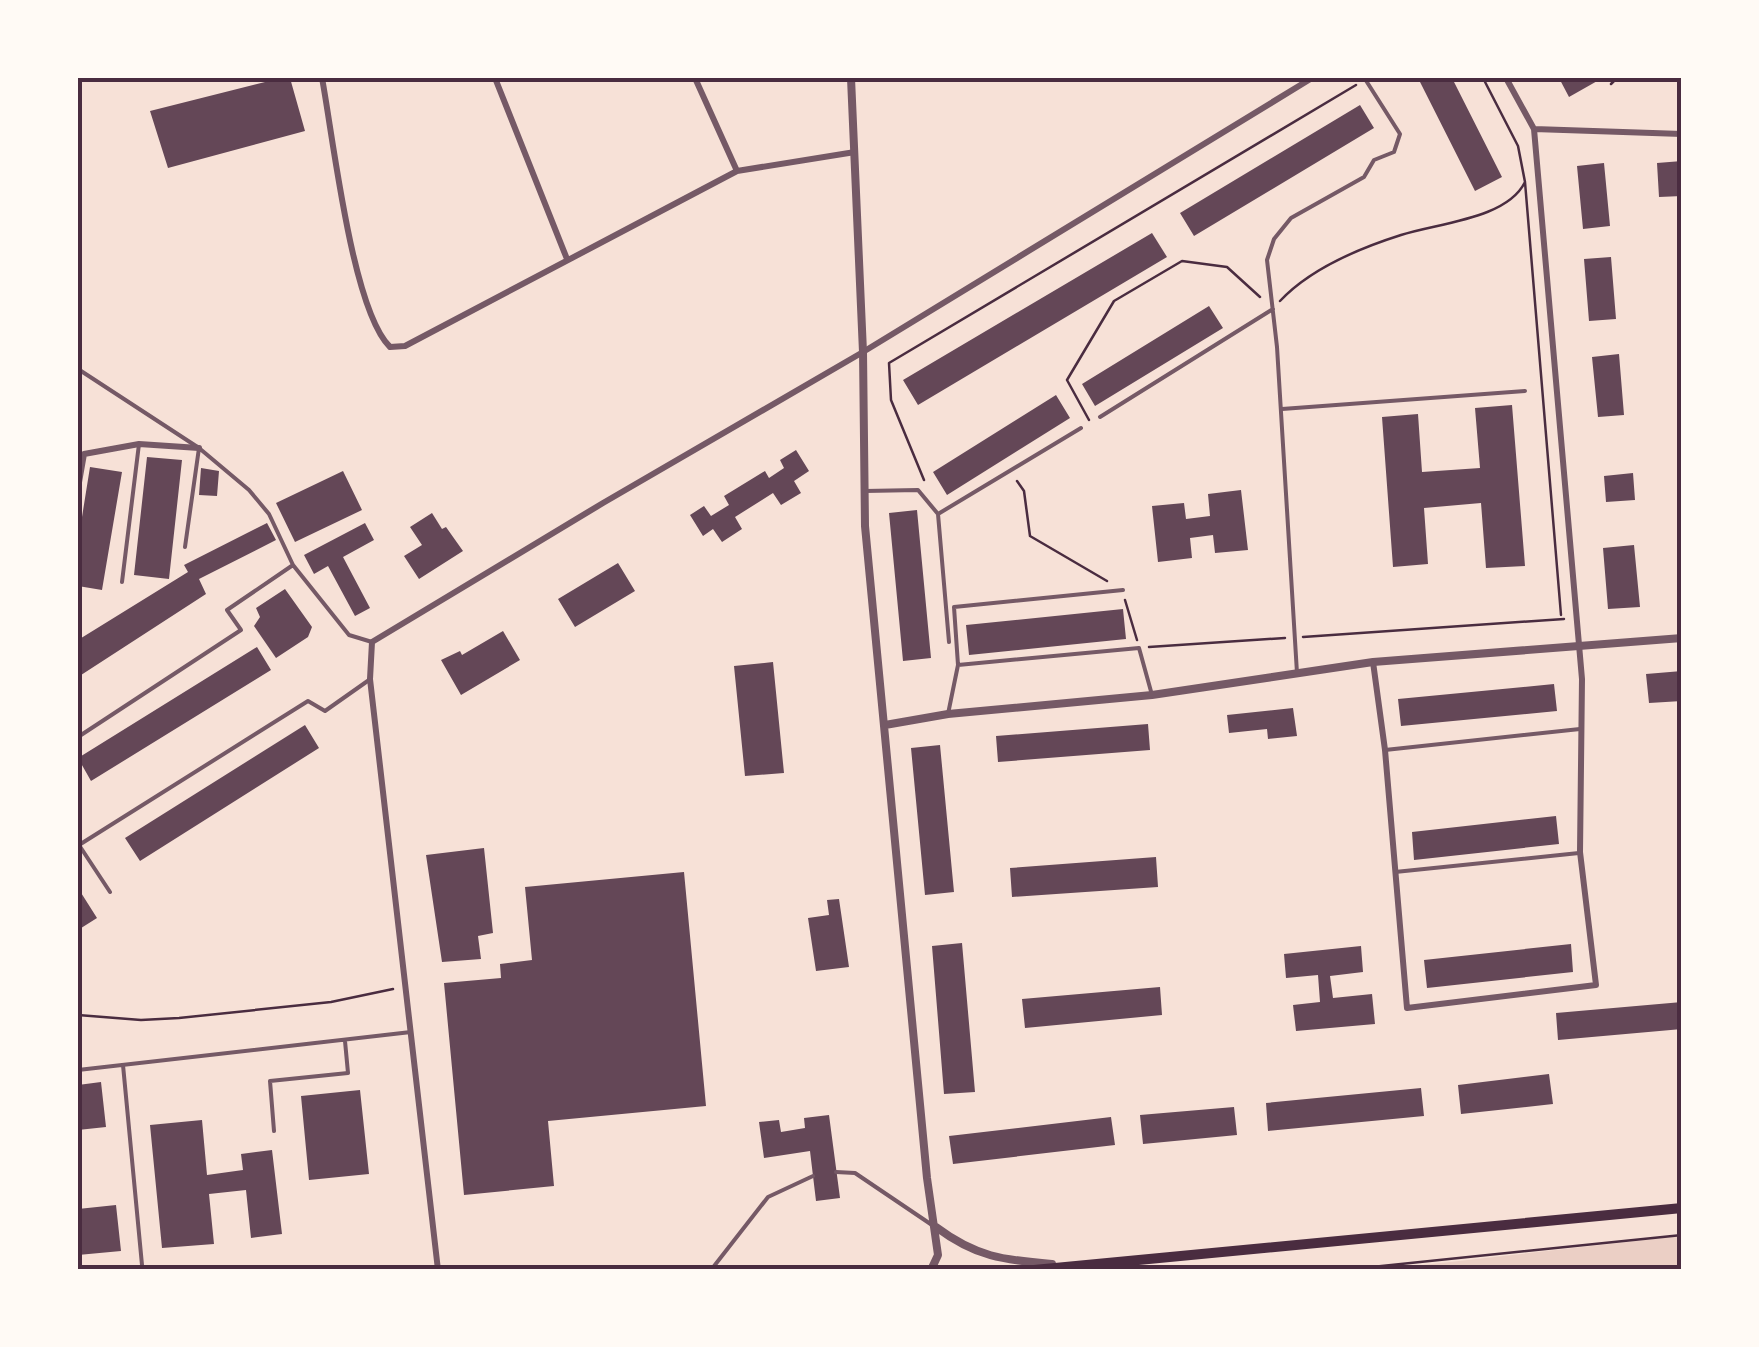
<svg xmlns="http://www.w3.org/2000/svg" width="1759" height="1347" font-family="Ubuntu,sans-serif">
<rect width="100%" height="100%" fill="#f7e1d7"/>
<path fill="#ebcfc5" d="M1681 1236V1269H1387Z"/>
<path fill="#644757" d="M281 78H290L305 131 168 168 150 111Z
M1418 78H1452L1502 177 1475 191Z
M1559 78H1598L1599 80 1569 97Z
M1360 105 1374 128 1194 236 1180 213Z
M1682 161V196L1659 197 1657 163Z
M1604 163 1610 226 1583 229 1577 166Z
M1152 233 1167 257 918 405 903 380Z
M1611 257 1616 319 1589 321 1584 259Z
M1209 306 1223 328 1095 406 1082 384Z
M1619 354 1624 415 1598 417 1592 357Z
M1056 395 1070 418 947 495 933 472Z
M1512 405 1525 566 1486 568 1481 503 1424 508 1428 564 1393 567 1382 417 1418 414 1422 472 1480 468 1475 408Z
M796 450 809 471 794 481 801 493 781 505 773 493 735 517 742 529 722 542 713 529 703 536 690 515 704 506 711 516 729 505 724 496 765 471 769 478 784 468 780 460Z
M147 457 182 460 169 579 134 575Z
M90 467 122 472 102 590 78 586V542Z
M201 468 219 471 217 496 199 495Z
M343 471 362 510 295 542 276 503Z
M1633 473 1635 500 1606 502 1604 476Z
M1241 490 1248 550 1215 553 1213 535 1190 538 1192 558 1158 562 1152 506 1184 503 1186 519 1210 516 1208 494Z
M917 510 931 658 903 661 889 513Z
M432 513 442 529 446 527 463 551 419 579 404 556 422 545 410 527Z
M267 523 276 540 199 579 206 594 78 677V640L188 572 184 565Z
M365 523 374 540 343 557 370 608 355 616 328 566 314 574 304 555Z
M1634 545 1640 607 1608 609 1603 548Z
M618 563 635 591 575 627 558 599Z
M285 589 312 627 308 637 276 658 254 626 260 617 256 608Z
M1123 609 1126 639 969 655 966 625Z
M503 631 520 660 461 695 441 660 460 651 462 655Z
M257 647 271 670 91 781 78 758Z
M773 662 784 773 745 776 734 666Z
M1682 671V701L1649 703 1646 674Z
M1554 684 1557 711 1401 726 1398 699Z
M1293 708 1297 736 1268 739 1267 729 1229 733 1227 715Z
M1148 724 1150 750 998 762 996 736Z
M305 725 319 748 140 861 125 838Z
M940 745 954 892 925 895 911 748Z
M1556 816 1559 844 1414 860 1412 832Z
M484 848 493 933 478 936 481 959 442 962 426 855Z
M1156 857 1158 887 1012 897 1010 868Z
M684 872 706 1106 548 1121 554 1186 464 1195 444 983 501 978 500 964 532 960 525 887Z
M78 888 97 918 78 930Z
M839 899 849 967 816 971 808 918 829 915 827 900Z
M962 943 975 1092 944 1094 932 946Z
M1571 944 1573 972 1427 988 1424 960Z
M1361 946 1363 972 1330 976 1333 998 1372 994 1375 1024 1296 1031 1293 1005 1320 1002 1318 975 1286 978 1284 954Z
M1160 987 1162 1015 1025 1028 1022 999Z
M1682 1002V1029L1558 1040 1556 1013Z
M1549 1074 1553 1104 1461 1114 1458 1085Z
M101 1082 106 1127 78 1130V1085Z
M1421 1088 1424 1116 1268 1131 1266 1103Z
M360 1090 369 1174 309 1180 301 1096Z
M1234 1107 1237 1135 1143 1144 1140 1115Z
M829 1115 840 1198 816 1201 810 1151 764 1158 759 1122 779 1120 781 1132 805 1128 804 1118Z
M1111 1117 1115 1145 953 1164 949 1136Z
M202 1120 207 1175 243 1170 241 1154 272 1150 282 1234 251 1238 246 1190 209 1194 214 1244 162 1248 150 1125Z
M116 1205 121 1251 78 1255V1209Z"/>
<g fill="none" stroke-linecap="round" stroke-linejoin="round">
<path stroke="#4a2c40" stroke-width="2.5" d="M1483 78 1518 146 1525 182 1561 615
M1611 84 1617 78
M1280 301C1310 269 1360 248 1401 235 1438 223 1507 219 1525 182
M1089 420 1067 380 1114 301 1182 261 1227 267 1260 297
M924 480 891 400 889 363 1356 85
M1017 481 1024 491 1030 536 1107 581
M1125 600 1137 640
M1303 637 1564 619
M1149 647 1285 638
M78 1015 141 1020 179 1018 331 1002 393 989
M1343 1270 1682 1235"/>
<path stroke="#755966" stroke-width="4" d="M78 369 199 448 249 490 269 514 293 565 349 635 372 642
M1282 409 1525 391
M1100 417 1273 309
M865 491 918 490 938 514
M185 547 199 448
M122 582 139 444
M949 642 938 514 1081 428
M958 665 954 607 1123 590
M1297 673 1277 347 1267 260 1274 239 1291 218 1364 177 1374 160 1394 152 1400 134 1365 79 1367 78
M948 714 958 665 1139 648 1152 695
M78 737 241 630 227 610 293 565
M1385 750 1580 729
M1395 872 1579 853
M110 892 79 845 308 701 325 711 369 680
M123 1065 142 1265
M78 1070 411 1032
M274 1131 270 1081 348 1073 345 1041
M836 1172 855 1173 932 1225
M711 1270 768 1197 813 1176"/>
<path stroke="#755966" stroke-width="6" d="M322 78C333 136 352 310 390 347L405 346 737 171 855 152
M495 78 567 259
M695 78 737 171
M1534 129 1682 134
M78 488 84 454 139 444 199 448
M1373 662 1385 750 1407 1008 1596 985 1580 852 1582 679 1534 129 1506 78
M438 1270 370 679 372 642 603 503 863 352 1312 78"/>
<path stroke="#755966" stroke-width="8" d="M851 78 863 352 865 526 927 1178 938 1255 931 1270
M885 725 948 714 1152 695 1373 662 1682 638
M936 1227C976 1257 1003 1260 1052 1264"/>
<path stroke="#4a2c40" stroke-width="10" d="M1034 1270 1682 1208"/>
</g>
<rect width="1759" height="1347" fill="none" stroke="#fffaf5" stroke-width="160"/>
<rect x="80" y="80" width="1599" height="1187" fill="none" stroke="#4a2c40" stroke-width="4"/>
</svg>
